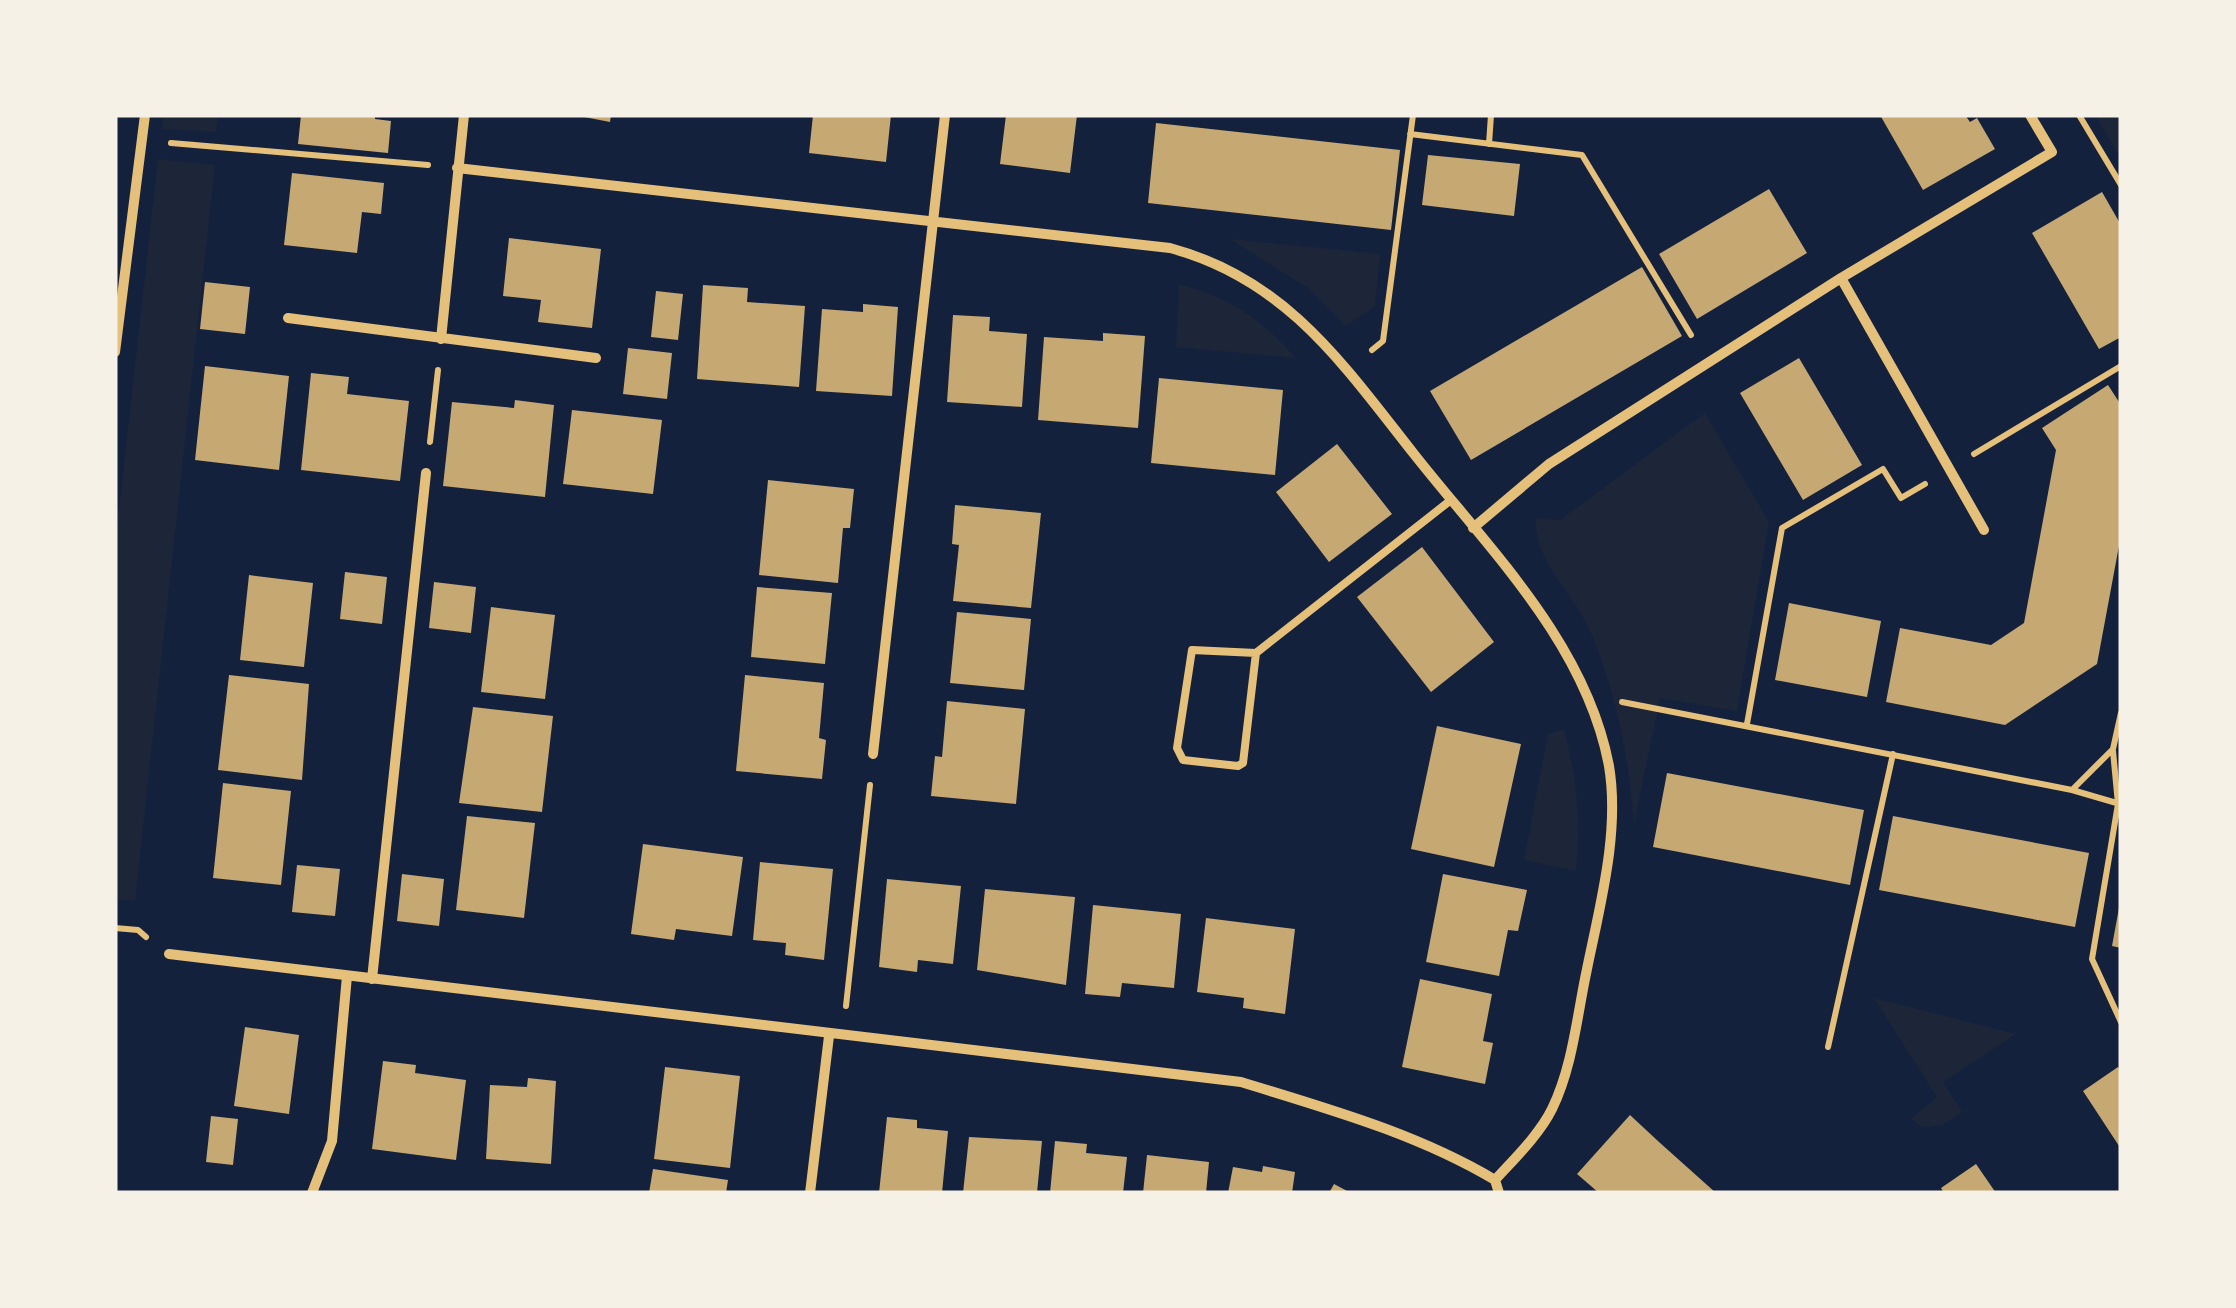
<svg xmlns="http://www.w3.org/2000/svg" width="2236" height="1308" font-family="Helvetica,sans-serif">
<rect width="100%" height="100%" fill="#14213d"/>
<path fill="#1d2539" d="M163 115H218L216 132 162 129Z
M2095 115H2121V159Z
M158 159 215 165 135 901 115 899V546Z
M1230 239 1380 254 1375 306 1346 326 1308 288Z
M1179 284C1233 300 1258 316 1296 358L1176 347Z
M1705 413 1769 522 1737 711 1660 698 1634 824C1629 757 1617 698 1592 635 1576 596 1533 561 1536 518L1560 520Z
M1564 729C1577 778 1581 821 1576 871L1524 860 1548 734Z
M1874 998 2016 1034 1943 1082 1962 1112 1942 1125 1922 1127 1911 1119 1937 1097Z"/>
<path fill="#c6a872" d="M301 115H375V119L391 121 388 153 298 144Z
M574 115H611L610 122Z
M813 115H891L886 162 809 153Z
M1006 115H1077L1070 173 1000 164Z
M1880 115H1965L1970 122 1977 118 1995 149 1923 190Z
M1156 123 1400 150 1391 230 1148 203Z
M1428 155 1520 164 1514 216 1422 205Z
M292 173 384 183 381 214 362 212 357 253 284 245Z
M1769 189 1807 253 1697 319 1659 254Z
M2102 192 2121 225V337L2099 349 2032 233Z
M509 238 601 249 592 328 538 322 541 300 503 296Z
M1642 267 1682 336 1471 460 1430 391Z
M205 282 250 287 245 334 200 329Z
M703 285 748 288 747 302 805 306 799 387 697 379Z
M656 291 683 294 678 340 651 337Z
M863 304 898 307 892 396 816 391 822 309 863 312Z
M953 315 990 317 989 331 1027 334 1022 407 947 402Z
M1103 333 1145 336 1138 428 1038 420 1044 337 1103 341Z
M628 348 672 353 667 399 623 394Z
M1799 358 1862 465 1803 500 1740 393Z
M205 366 289 376 279 470 195 460Z
M311 373 349 377 347 394 409 401 400 481 301 470Z
M1159 378 1283 390 1275 475 1151 463Z
M2108 385 2121 405V535L2097 664 2005 725 1886 702 1900 628 1991 645 2024 623 2056 450 2042 428Z
M515 400 554 405 545 497 443 486 452 402 514 408Z
M572 410 662 420 653 494 563 484Z
M1337 444 1392 514 1329 562 1276 492Z
M768 480 854 489 850 528H843L838 583 759 575Z
M955 505 1041 513 1031 608 953 601 959 545 952 544Z
M1422 547 1494 642 1431 692 1357 597Z
M345 572 387 577 382 624 340 619Z
M249 575 313 583 304 667 240 660Z
M434 582 476 587 471 633 429 628Z
M757 587 832 593 825 664 751 657Z
M1789 603 1881 621 1867 697 1775 680Z
M491 607 555 615 545 699 481 692Z
M957 612 1031 619 1024 690 950 683Z
M229 675 309 684 302 780 218 770Z
M745 675 824 683 819 738 826 740 822 779 736 771Z
M947 701 1025 709 1016 804 931 796 935 756 942 757Z
M473 707 553 716 542 812 459 803Z
M1437 726 1521 744 1494 867 1411 849Z
M1667 773 1864 810 1850 885 1653 847Z
M223 783 291 791 281 885 213 878Z
M467 816 535 823 524 918 456 910Z
M1893 816 2089 853 2075 927 1879 890Z
M643 844 743 857 732 936 676 929 674 940 631 934Z
M760 862 833 869 824 960 785 955 786 943 753 940Z
M297 865 340 869 335 916 292 912Z
M402 874 444 879 439 926 397 921Z
M1443 874 1527 890 1518 931 1508 930 1499 976 1426 962Z
M887 879 961 886 953 964 918 960 917 972 879 967Z
M985 889 1075 897 1066 985 977 970Z
M1093 905 1181 914 1174 988 1122 983 1120 997 1085 994Z
M2119 908H2121V948L2112 946Z
M1206 918 1295 929 1285 1014 1243 1008 1244 998 1197 992Z
M1420 979 1492 994 1483 1041 1493 1043 1485 1084 1402 1067Z
M245 1027 299 1035 289 1114 234 1106Z
M383 1061 416 1065 415 1073 466 1080 456 1160 372 1149Z
M665 1067 740 1076 730 1168 654 1159Z
M2118 1067 2121 1071V1149L2083 1091Z
M528 1078 556 1081 551 1164 486 1159 490 1085 527 1087Z
M1630 1115 1659 1142 1716 1193H1599L1577 1174Z
M211 1116 238 1119 233 1165 206 1162Z
M887 1117 917 1120V1128L948 1131 942 1193H879Z
M969 1137 1042 1141 1037 1193H963Z
M1055 1141 1087 1144 1086 1153 1127 1157 1123 1193H1050Z
M1147 1155 1209 1162 1206 1193H1143Z
M1976 1164 1996 1193H1944L1941 1188Z
M1263 1166 1295 1172 1292 1193H1228L1233 1167 1262 1172Z
M653 1169 728 1180 726 1193H649Z
M1334 1184 1351 1193H1329Z"/>
<g fill="none" stroke-linecap="round" stroke-linejoin="round">
<path stroke="#e5c07b" stroke-width="6" d="M2079 115 2121 185
M1410 134 1582 155 1691 335
M171 143 428 165
M1489 144 1491 115
M1372 350 1383 341 1413 115
M430 442 438 370
M1974 454 2121 366
M1622 702 2072 790 2113 749 2121 713
M1747 724 1782 528 1883 469 1901 498 1925 484
M2113 751 2118 804 2092 959 2121 1022
M2072 790 2120 804
M115 928 138 930 146 937
M846 1006 870 785
M1828 1047 1893 754"/>
<path stroke="#e5c07b" stroke-width="8" d="M1256 653 1243 763 1238 766 1183 760 1177 748 1192 650 1256 653 1451 500"/>
<path stroke="#e5c07b" stroke-width="10" d="M457 168 1170 248C1286 279 1343 364 1414 454 1488 548 1586 643 1609 766 1620 832 1600 905 1587 969 1577 1015 1573 1066 1552 1109 1539 1135 1515 1158 1495 1180
M1841 278 1984 530
M288 318 596 358
M441 339 464 115
M115 352 145 115
M1473 528 1549 464 1841 278 2052 152 2030 115
M873 754 945 115
M169 954 1241 1082C1328 1109 1416 1133 1495 1180L1499 1193
M372 979 426 473
M312 1193 332 1141 347 976
M810 1193 829 1036"/>
</g>
<rect width="2236" height="1308" fill="none" stroke="#f6f1e7" stroke-width="235"/>
</svg>
